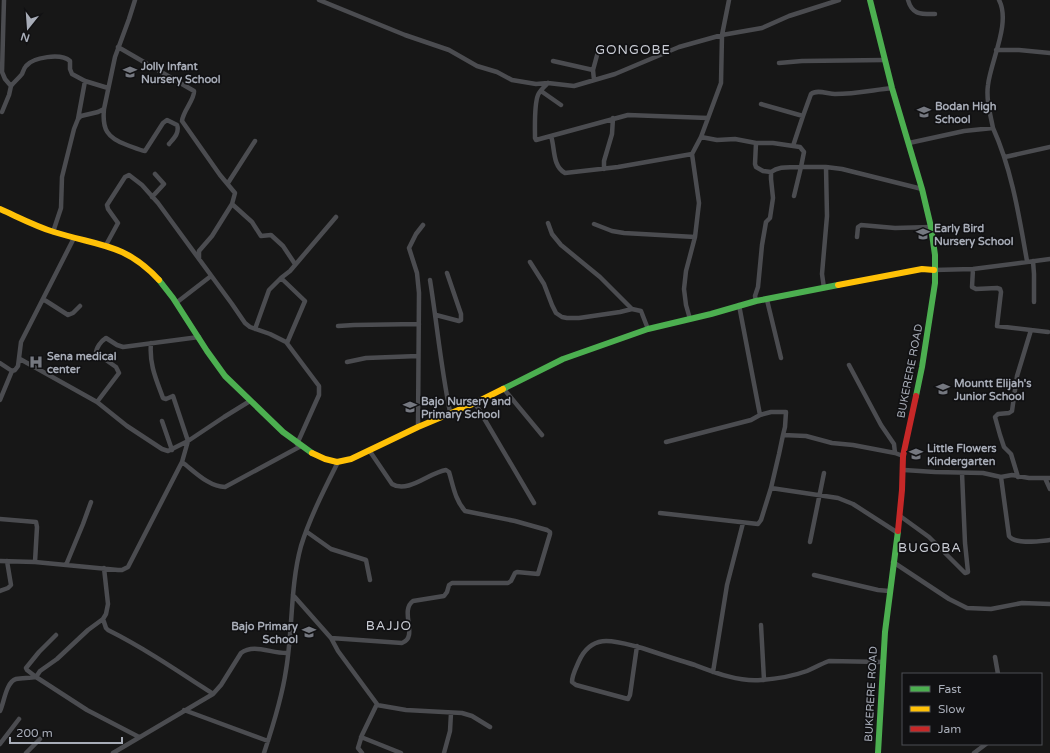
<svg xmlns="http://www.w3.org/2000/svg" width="1050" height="753" font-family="'Varela Round',sans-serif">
<rect width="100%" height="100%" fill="#171717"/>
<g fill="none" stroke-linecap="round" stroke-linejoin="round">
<path stroke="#4b4c50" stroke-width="4.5" d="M319 0 405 35 449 50 477 66 497 72 512 80 536 84 548 83 574 86 615 74 679 47 722 35 762 28 789 16 839 0
M908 0C912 15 921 14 935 14
M118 47 194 91C195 99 183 111 182 121L220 175 235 193 232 204 212 236 199 251V259
M996 50H1019L1050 53
M553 61 593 70
M779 63 802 61 885 60
M594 80 593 70 599 48
M548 83C545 86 540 90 538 95 534 105 535 127 535 138L536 140 628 115 708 118
M11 86C14 82 19 78 22 74 23 72 24 68 26 66 33 57 61 53 70 61V69L72 74 85 81 108 88
M541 91 561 105
M761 104 803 116 811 94C817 89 828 94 835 94 855 94 873 90 892 88
M104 109C102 129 107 138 127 145 133 147 139 150 145 151L163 123 167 120 177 125C180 133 173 139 169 144
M2 112 9 95 11 86 5 79 2 72 4 0
M78 119 85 81
M993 128C990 113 986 99 988 85 991 60 1011 23 999 0
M551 136C555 147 552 166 565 173L618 167 692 154
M701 137 717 140 735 139 756 143H773L800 147 804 152 801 167C791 168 780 165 771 172V179L773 198 770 218 766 222 762 245 758 287 755 296 756 301
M756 143 755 164 756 167 763 171 771 172
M909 143 964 131 993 128C1012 170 1019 216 1027 261
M793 146 803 116
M1005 157 1050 147
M604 169V161L612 134 613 118
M228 183 255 141
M794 196 801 167H826L842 169 922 189
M152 197 164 184 155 174
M232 204 252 222 261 236 271 235 283 246 295 264
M548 223 552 234 561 245 600 277 632 309 641 311 648 329
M594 224 612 231 624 233 695 237
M53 232 61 208 62 177 74 129 78 119 81 116 98 112 104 109 115 57 129 19 135 0
M857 237 858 227 861 225 895 228 931 227
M106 245 118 223 108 209 107 205 125 177 129 175 142 185 158 203 232 304 245 323 250 327 270 334 286 342 319 386V395L297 444
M1033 261 1034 274V302
M530 262 544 284 552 305 556 313 562 317 567 318H579L620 312 632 309
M973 269 972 287 976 289 997 288 1000 289 1001 292 997 326 1048 332
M934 270 973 269 1050 259
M430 280C437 324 441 368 450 412
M824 288 822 274 827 216 826 167
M43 299 68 315 73 313 80 306
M767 300 781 358
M176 303 211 276
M739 305 760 415 771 412H786L785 427 783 435 806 436 832 443 853 445 895 453
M436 315 459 321 461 320V314L447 273
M690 319 686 305 684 289 686 271 695 237 699 203 692 154 701 137 721 83 722 35 729 0
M338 326 354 325 419 324
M255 329 269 290 281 278
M287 343 305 301 281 278 290 271 336 217
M20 359 97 402 127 426 162 449 168 451 188 441 224 417 250 401
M347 362 366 358 418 356
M0 363 12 371
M849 365 881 425 894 444 895 453 903 456
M503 388 542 435
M0 400 12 371 15 370 18 366 21 342 74 238
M97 402 119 373 116 367 96 353C96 348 101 341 106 338L117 345 123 347 199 337
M475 403 534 503
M162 421 172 450
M418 427 419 293 417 273 409 248 416 234 423 225
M783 435 779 454 771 488 838 498 853 504 898 533
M666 442 751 420 760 415
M182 462C194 471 209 487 225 487L301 446
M904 470 935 472 983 473 1001 477 1012 475 1029 478H1050
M1001 477 1009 536C1015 545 1040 541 1050 540
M1018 477 1011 454 1004 447 1000 435 995 417 998 414 1009 413 1012 411 1017 376 1031 330
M1045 478 1050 489
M660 513 758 524 761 520 771 488
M900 516 929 537 965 573 968 572 965 543 962 473
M0 519 36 522 37 527 35 562
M307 532 331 549 366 560 370 580
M810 542 824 473
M0 561 35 562 118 570H122L128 567 182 462 188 441 173 396 166 399 163 398C156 379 149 364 151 343
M893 562 949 599 967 608 991 609 1022 603 1050 604
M66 565 83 524 91 502
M814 575 878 590 889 591
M0 591 8 588 11 585 7 561
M293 595 331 638 338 651 377 704 362 735 358 748 362 753
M103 619 106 628 108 630C144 648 178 671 213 694
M761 625 764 680
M56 635 39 652 26 668 27 670 36 677 87 710 139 737
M331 638 402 643C419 637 399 611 413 601L444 596 447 592 449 585 452 583H508L511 581 515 573 517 572 538 574 550 534V532L547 530 515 521 465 511C455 500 453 485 449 472L446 470C430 472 408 494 392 484L369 450
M637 646 630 695 628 699 576 685 572 682C572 675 576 668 579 661 593 631 617 642 642 648 660 654 678 660 695 665 716 673 739 682 761 680 776 679 793 676 807 671 814 668 821 664 829 661L883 662
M995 657 998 674
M713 672 727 585 743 523
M377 705 406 710 462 713 472 716 490 727
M184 710 268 741
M0 711C4 703 6 682 16 679 22 678 29 678 36 677L40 671 57 659 88 630 103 619 106 614 108 604 104 568
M361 737 401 753
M0 744 19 719
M26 753 40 739
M113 753 213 694 221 685 241 653C254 643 272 654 288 653
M264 753C273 726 282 698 286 670 293 629 290 586 301 546 310 517 325 488 338 462
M444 753 450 731 451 713
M974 753 986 744"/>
<path stroke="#4caf50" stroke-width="6" d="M870 0 892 88 922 189 931 227 935 255V283L922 367 916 396
M159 280 173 298 207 351 225 376 283 432 312 453
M503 389 563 359 648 329 711 314 756 301 838 285
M878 753 885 632 898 531"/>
<path stroke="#ffc107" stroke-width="6" d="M0 209C18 217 35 226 54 232 98 246 125 243 159 280
M838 285 922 269 934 270
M312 453 325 459 337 462 351 459 418 427 475 403 503 389"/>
<path stroke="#c62828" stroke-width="6" d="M898 531 902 490 903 456 916 396"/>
</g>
<defs>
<symbol id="school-bare" viewBox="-9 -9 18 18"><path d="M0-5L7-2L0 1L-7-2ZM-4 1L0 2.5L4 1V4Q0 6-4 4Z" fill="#757880" stroke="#111113" stroke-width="2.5" paint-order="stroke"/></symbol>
<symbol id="hospital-bare" viewBox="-9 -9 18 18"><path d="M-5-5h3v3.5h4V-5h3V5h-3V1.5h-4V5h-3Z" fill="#757880" stroke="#111113" stroke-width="2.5" paint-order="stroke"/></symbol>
</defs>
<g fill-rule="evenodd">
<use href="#school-bare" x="120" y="62" width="20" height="20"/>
<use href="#school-bare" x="914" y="102" width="20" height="20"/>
<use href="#school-bare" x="913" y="224" width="20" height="20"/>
<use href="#hospital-bare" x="26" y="352" width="20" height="20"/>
<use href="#school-bare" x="933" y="379" width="20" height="20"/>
<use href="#school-bare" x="400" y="397" width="20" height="20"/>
<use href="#school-bare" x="906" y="444" width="20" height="20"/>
<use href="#school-bare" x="299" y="622" width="20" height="20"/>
</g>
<g text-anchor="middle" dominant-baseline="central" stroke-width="3.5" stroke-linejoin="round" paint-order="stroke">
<g font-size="11" font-weight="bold" fill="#a8adb8" stroke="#111113" text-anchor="start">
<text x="141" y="66">Jolly Infant<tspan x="141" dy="13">Nursery School</tspan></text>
<text x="935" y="106">Bodan High<tspan x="935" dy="13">School</tspan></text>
<text x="934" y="228">Early Bird<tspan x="934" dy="13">Nursery School</tspan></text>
<text x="47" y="356">Sena medical<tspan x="47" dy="13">center</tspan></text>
<text x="954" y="383">Mountt Elijah's<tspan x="954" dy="13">Junior School</tspan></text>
<text x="421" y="401">Bajo Nursery and<tspan x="421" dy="13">Primary School</tspan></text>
<text x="927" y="448">Little Flowers<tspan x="927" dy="13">Kindergarten</tspan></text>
<text x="298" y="626" text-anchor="end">Bajo Primary<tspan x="298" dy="13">School</tspan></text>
</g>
<g font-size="11" fill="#a8adb8" stroke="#111113">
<text transform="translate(910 371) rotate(-79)">BUKERERE ROAD</text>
<text transform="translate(871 694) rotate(-87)">BUKERERE ROAD</text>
</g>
<g font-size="13" letter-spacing="1" fill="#c9ccd4" stroke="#111113">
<text x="633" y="50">GONGOBE</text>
<text x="930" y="548">BUGOBA</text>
<text x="389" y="626">BAJJO</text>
</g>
</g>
<rect x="902" y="673" width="140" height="72" fill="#111113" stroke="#4d4f55"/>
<rect x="910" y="686" width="20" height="6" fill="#4caf50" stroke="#4d4f55"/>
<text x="938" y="693" font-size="12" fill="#a8adb8">Fast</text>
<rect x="910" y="706" width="20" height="6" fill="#ffc107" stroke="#4d4f55"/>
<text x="938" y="713" font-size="12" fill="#a8adb8">Slow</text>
<rect x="910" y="726" width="20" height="6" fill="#c62828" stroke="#4d4f55"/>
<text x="938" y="733" font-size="12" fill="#a8adb8">Jam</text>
<g transform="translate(28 28) rotate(197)" stroke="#111113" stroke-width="3" paint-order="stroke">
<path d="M0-3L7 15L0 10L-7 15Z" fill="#a8adb8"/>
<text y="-6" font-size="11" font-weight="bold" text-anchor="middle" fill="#a8adb8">N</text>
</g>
<path d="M10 737v6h112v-6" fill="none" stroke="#a8adb8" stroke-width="2"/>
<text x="16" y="737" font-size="12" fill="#a8adb8" stroke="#111113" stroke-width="3" paint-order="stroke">200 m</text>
</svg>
